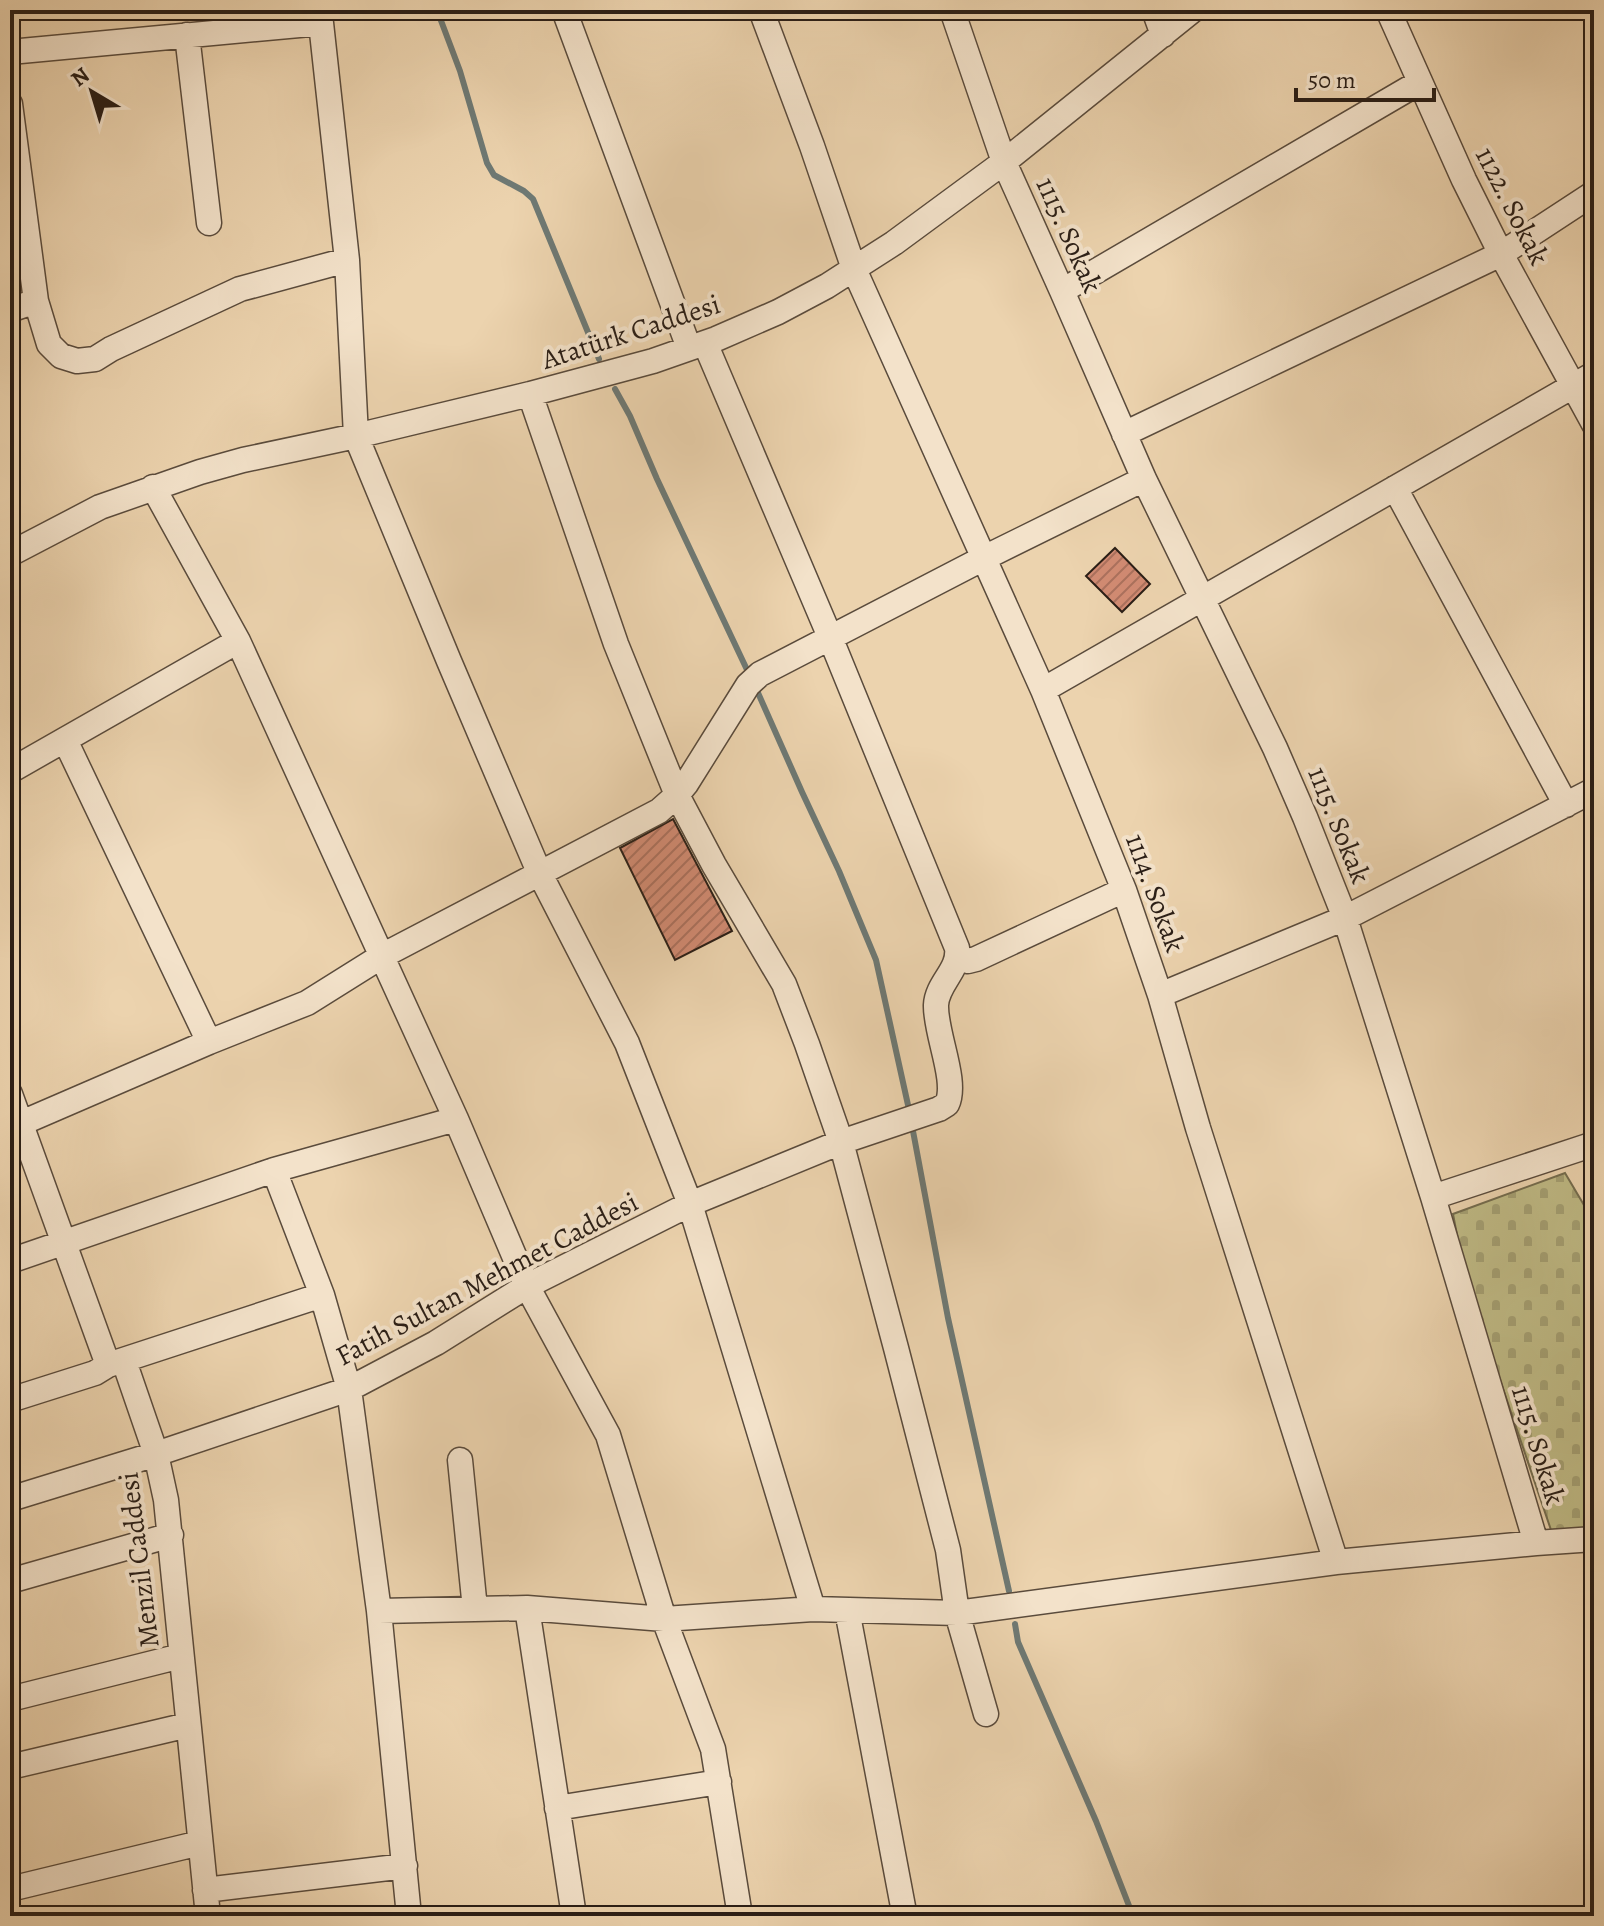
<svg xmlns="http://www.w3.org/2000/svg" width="1604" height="1926" font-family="Alegreya,serif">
<defs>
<pattern id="cemetery-stones" width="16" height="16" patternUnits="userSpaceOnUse" patternTransform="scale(2)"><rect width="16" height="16" fill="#bfba85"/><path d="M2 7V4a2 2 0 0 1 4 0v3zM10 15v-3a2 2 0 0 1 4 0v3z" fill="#a49f72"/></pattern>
<pattern id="building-hatch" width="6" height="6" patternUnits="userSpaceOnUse" patternTransform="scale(2)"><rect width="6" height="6" fill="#d28b73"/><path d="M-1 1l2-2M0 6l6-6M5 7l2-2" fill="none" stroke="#ab715d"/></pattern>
</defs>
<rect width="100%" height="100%" fill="#ecd3ae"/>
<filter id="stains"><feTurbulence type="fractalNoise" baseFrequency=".0025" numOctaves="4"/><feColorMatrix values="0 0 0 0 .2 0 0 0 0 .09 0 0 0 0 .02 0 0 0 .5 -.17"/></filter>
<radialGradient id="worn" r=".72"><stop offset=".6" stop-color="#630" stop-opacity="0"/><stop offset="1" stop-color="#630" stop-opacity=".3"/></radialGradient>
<path fill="url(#cemetery-stones)" stroke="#746c4e" stroke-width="2" d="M1565 1173 1594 1222V1527L1551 1530 1465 1277 1453 1214Z"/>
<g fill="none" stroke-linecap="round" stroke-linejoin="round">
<path stroke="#6e7974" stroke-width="6" d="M437 10 460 71 487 163 494 175 524 191 533 199 599 359
M615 389 630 416 657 479 749 674
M755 686 802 792 839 871 876 960 908 1105
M913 1131 948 1318 1009 1591
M1015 1624 1018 1642 1096 1821 1133 1916"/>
</g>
<path fill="url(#building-hatch)" stroke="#2a1e16" stroke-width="2" d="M1115 548 1150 584 1122 612 1086 576Z
M673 819 732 931 675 960 620 848Z"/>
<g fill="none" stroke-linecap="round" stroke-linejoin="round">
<defs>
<path id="minor" d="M564 10 689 348
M761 10 812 146 854 269 1043 690 1124 890 1160 995 1198 1128 1336 1562
M952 10 1004 162 1062 291 1144 479 1275 748 1305 817 1345 918 1433 1197 1536 1543
M1154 10 1163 35
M1388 10 1464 180 1501 254 1594 424
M1592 10 1594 13
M187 35 209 223
M10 52 321 23 347 260 356 436 449 661 539 872 627 1043 690 1204 813 1609
M10 104 36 301 49 344 61 356 77 361 95 359 111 349 240 289 347 260
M1062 291 1420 82
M10 310 36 301
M530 394 616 644 677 795 714 865 784 984 807 1044 841 1142 896 1348 948 1550 957 1613 986 1714
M1124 434 1501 254 1594 193
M153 487 238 641 456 1119 527 1286 608 1435 664 1619 713 1749 740 1916
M1395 488 1566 805
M10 554 100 507 200 472 243 460 356 436 530 394 653 361 716 339 778 312 827 286 894 243 1004 162 1193 10
M1043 690 1594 374
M10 771 238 641
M958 958 968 961 976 959 1124 890
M1160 995 1345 918 1594 790
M209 1042 307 1003 382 956 659 811 677 795 686 784 748 685 760 674 984 558 1144 479
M10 1094 108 1365
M10 1128 209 1042 65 740
M274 1170 322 1295 349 1389 379 1611 409 1916
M1433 1197 1594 1144
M10 1261 274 1170 456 1119
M124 1361 156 1454 166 1500 208 1916
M10 1400 95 1373 108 1365 322 1295
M460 1460 475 1609
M10 1499 156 1454 349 1389 436 1343 527 1286 690 1204 841 1142 939 1109 947 1104C958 1081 935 1033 936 1005 937 983 960 970 957 948L830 637 705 343
M10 1581 171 1535
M527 1608 574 1916
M847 1610 904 1912
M379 1611 527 1608 664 1619 813 1609 957 1613 1336 1562 1536 1543 1594 1539
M10 1699 181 1656
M10 1767 188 1725
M557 1808 719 1782
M10 1889 200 1843
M205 1890 405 1866"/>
</defs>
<use href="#minor" stroke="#5a4b3c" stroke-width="27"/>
<use href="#minor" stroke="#f3e2ca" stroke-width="24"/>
</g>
<g text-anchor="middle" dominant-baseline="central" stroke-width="8" stroke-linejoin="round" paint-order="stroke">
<g font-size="28" fill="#2a1e16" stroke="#f3e2ca">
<text transform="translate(1512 206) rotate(63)">1122. Sokak</text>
<text transform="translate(1069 235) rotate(66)">1115. Sokak</text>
<text transform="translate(631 332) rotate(-18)">Atatürk Caddesi</text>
<text transform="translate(1339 825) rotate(68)">1115. Sokak</text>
<text transform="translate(1155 893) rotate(70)">1114. Sokak</text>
<text transform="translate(487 1279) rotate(-28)">Fatih Sultan Mehmet Caddesi</text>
<text transform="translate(1538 1445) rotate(73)">1115. Sokak</text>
<text transform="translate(139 1560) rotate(-97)">Menzil Caddesi</text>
</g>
</g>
<rect width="1604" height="1926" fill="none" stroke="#ecd3ae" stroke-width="40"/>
<rect x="12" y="12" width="1580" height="1902" fill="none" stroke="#2a1e16" stroke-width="4"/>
<rect x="20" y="20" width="1564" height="1886" fill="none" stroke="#2a1e16" stroke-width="2"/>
<g transform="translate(92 92) rotate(322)" stroke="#f3e2ca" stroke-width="6" paint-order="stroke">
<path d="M0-6L14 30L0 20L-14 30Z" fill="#2a1e16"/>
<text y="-12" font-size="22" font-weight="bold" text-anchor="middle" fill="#2a1e16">N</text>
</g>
<path d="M1296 88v12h138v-12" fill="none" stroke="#2a1e16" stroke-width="4"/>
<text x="1308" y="88" font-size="24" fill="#2a1e16" stroke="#f3e2ca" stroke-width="6" paint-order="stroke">50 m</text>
<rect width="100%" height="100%" filter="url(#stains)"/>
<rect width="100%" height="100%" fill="url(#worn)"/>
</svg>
